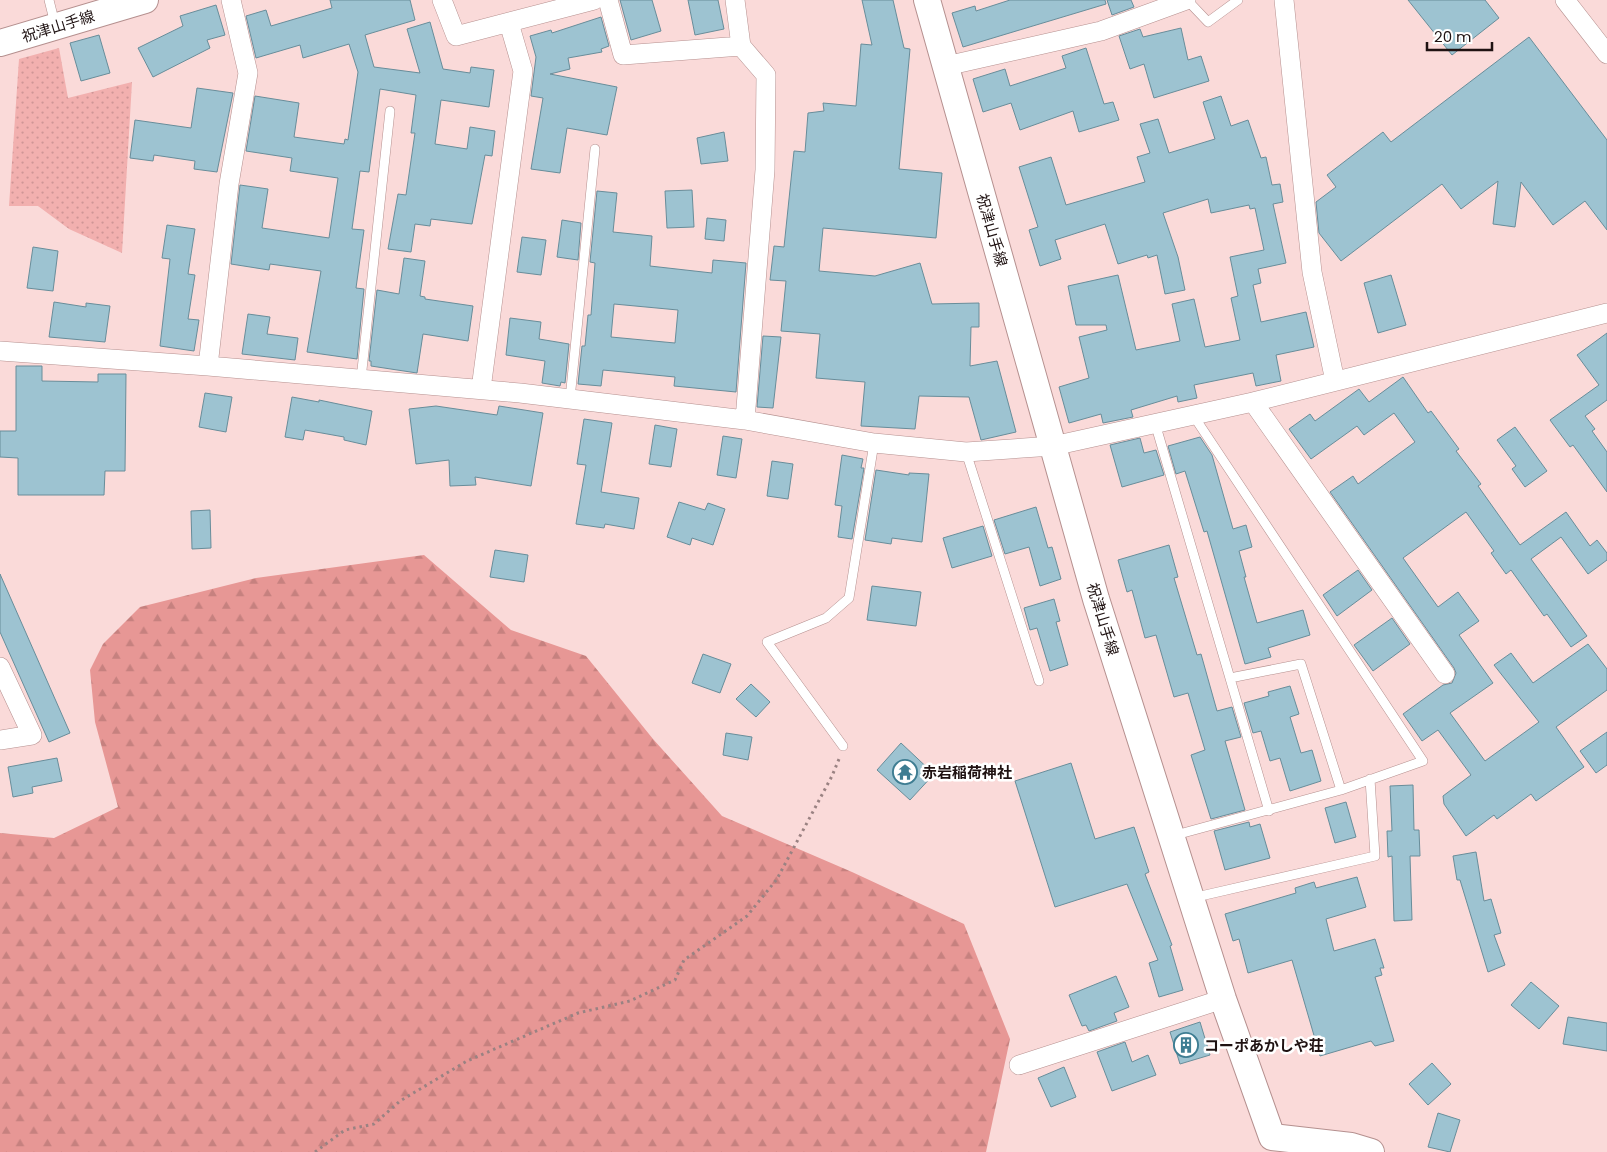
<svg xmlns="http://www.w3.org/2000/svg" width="1607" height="1152" font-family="Poppins,'Noto Sans JP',sans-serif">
<defs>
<pattern id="forest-firs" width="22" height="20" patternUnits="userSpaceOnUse" patternTransform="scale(1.25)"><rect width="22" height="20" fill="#e79795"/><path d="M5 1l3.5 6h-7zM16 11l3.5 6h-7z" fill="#c6817f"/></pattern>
<pattern id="park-dots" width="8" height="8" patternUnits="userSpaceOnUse" patternTransform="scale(1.25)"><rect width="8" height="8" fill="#f2b0af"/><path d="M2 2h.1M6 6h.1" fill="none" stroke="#cf9696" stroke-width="1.8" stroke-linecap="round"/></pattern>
</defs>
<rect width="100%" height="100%" fill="#fadad9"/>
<path fill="url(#forest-firs)" d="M424 555 511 630 586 656 653 739 722 816 852 872 964 924 1010 1039 986 1152H0V833L54 838 118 807 95 722 90 670 103 644 140 607 256 578Z"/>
<path fill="url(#park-dots)" d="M59 48 68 98 132 82 122 253 69 229 38 206H9L19 59Z"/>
<path fill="#9dc3d1" stroke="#688d9a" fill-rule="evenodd" d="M330 0H410L415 20 365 35 374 67 420 73 407 29 430 22 443 69 470 73 471 67 494 70 489 107 441 100 435 144 467 149 470 127 495 131 492 156 485 155 472 224 431 219 430 226 415 224 411 252 388 249 398 194 406 195 415 133H411L416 95 380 89 369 172 360 171 352 229 364 230 356 288 364 289 357 359 307 352 321 271 270 264 269 270 231 264 240 185 268 189 262 228 329 238 338 178 290 171 292 158 246 151 255 96 299 103 294 137 344 144 345 139 348 140 358 72 349 44 303 58 300 45 256 58 246 16 266 10 271 26 332 8Z
M620 0H652L661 31 631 40Z
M688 0H718L724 29 695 35Z
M862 0H893L904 48 910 49 899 169 942 173 936 238 823 228 819 271 875 276 920 263 932 304 979 303V327H971L970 366 997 361 1016 432 981 440 969 397 919 396 915 429 861 426 865 382 816 378 820 334 781 331 786 281 770 280 774 246 784 247 794 151 805 152 808 113 824 111 823 103 856 106 861 44 872 45Z
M1010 0H1105L1106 4 963 47 952 13 975 6 976 11Z
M1107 0H1131L1134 7 1112 15Z
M1408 0H1485L1499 18 1452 55Z
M216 5 225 35 207 40 210 48 153 77 138 48 183 26 180 16Z
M601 17 609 46 601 49 602 52 568 58 570 69 550 74 617 87 607 135 567 128 560 173 531 169 543 98 531 96 536 57 530 36 551 30 552 33Z
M1181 28 1188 60 1201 56 1209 81 1154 98 1144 64 1130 69 1119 36 1140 29 1143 37Z
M99 35 110 73 81 81 70 43Z
M1529 37 1607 140V230L1585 201 1553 225 1521 182 1515 227 1493 224 1498 181 1461 209 1442 184 1341 261 1319 233 1316 202 1336 187 1327 175 1383 132 1391 142Z
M1086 48 1104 104 1113 102 1119 120 1079 132 1073 111 1020 130 1011 103 983 112 973 79 1005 69 1010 86 1066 68 1062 56Z
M197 88 233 93 217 172 194 169 195 161 154 155 153 161 130 158 135 120 191 128Z
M1221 96 1231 126 1248 120 1261 158 1266 157 1272 185 1280 184 1283 202 1273 204 1286 263 1258 269 1261 283 1253 285 1261 322 1306 312 1314 347 1276 355 1281 381 1256 386 1253 373 1194 385 1197 398 1178 402 1177 396 1131 410 1133 417 1103 423 1101 414 1069 423 1059 387 1089 378 1079 337 1107 330 1106 325H1076L1068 286 1118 275 1136 350 1180 341 1172 304 1194 299 1205 347 1240 340 1231 298 1238 296 1230 257 1264 250 1255 208 1250 209 1249 205 1211 213 1208 199 1163 213 1178 257 1185 290 1165 294 1157 255 1148 258 1147 255 1118 264 1105 224 1055 240 1061 259 1040 266 1029 230 1038 227 1019 167 1051 157 1066 205 1145 182 1137 157 1150 153 1140 124 1158 119 1169 153 1215 139 1203 102Z
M724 132 728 161 701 164 697 138Z
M692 190 694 227 667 228 665 191Z
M597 191 617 193 613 232 652 236 650 266 712 273 713 260 746 263 736 392 674 386 675 377 603 370 601 386 578 384 582 346H585L588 315H591L595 263 590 262ZM614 304 678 310 675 343 611 337Z
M707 218 726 220 724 241 705 239Z
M562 220 581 223 578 260 557 257Z
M167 225 195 229 188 274 195 275 188 319 199 320 194 351 160 346 170 259 162 258Z
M522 237 546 240 541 275 517 272Z
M33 247 58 251 53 291 27 288Z
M404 258 425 261 420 296 425 297V299L473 306 468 341 423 334 417 373 371 366V361H369L377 290 399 294Z
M1391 275 1406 325 1378 333 1364 283Z
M54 302 86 307V303L110 306 105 342 49 337Z
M248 314 270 317 267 334 298 338 295 360 242 354Z
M510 318 541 322 539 339 569 344 565 383 561 382 560 386 542 383 545 361 506 355Z
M1607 333V400L1585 416 1595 429 1592 431 1607 452V492L1573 445 1570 447 1550 420 1599 385 1577 355Z
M763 336 781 337 773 408 757 407Z
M16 366H42V381L98 382V374H126L125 471H105L104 495H18V458L0 457V431H16Z
M1403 377 1428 413 1431 411 1459 449 1456 451 1481 484 1478 486 1520 545 1566 512 1590 546 1597 540 1607 553V560L1588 574 1561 537 1531 559 1587 636 1571 647 1547 614 1544 616 1511 570 1506 574 1491 553 1494 551 1466 512 1403 558 1438 607 1458 592 1479 621 1459 635 1493 683 1450 713 1485 761 1539 722 1494 665 1511 653 1533 683 1588 644 1607 669V690L1556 727 1584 767 1536 801 1531 794 1497 819 1494 815 1466 836 1444 804 1443 796 1471 775 1438 730 1422 741 1403 714 1443 685 1452 683 1456 673 1454 668 1330 492 1353 476 1358 484 1415 442 1394 413 1364 435 1357 426 1311 459 1289 429 1310 414 1315 421 1359 389 1369 402Z
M205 393 232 397 226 432 199 427Z
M292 397 319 402V400L372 411 366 445 344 440V437L305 430 303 440 285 437Z
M436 406 497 415 499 406 543 413 531 486 475 477 476 485 450 486 449 460 416 464 409 409Z
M584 419 612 423 601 492 639 498 634 529 605 524 604 528 576 524 586 465 577 464Z
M655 425 677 429 671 467 649 464Z
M1515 427 1547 471 1525 487 1512 469 1516 466 1497 440Z
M723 436 742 439 736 478 717 475Z
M1200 437 1212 455 1233 529 1246 525 1252 547 1239 551 1246 577H1244L1257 623 1303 610 1310 635 1268 648 1271 657 1245 664 1207 531 1204 532 1185 471 1176 474 1168 446Z
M1140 438 1144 453 1156 450 1164 475 1122 487 1110 445Z
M842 455 863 459 861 468H864L852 539 838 537 842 506 835 505Z
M772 461 793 464 788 499 767 496Z
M876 470 909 475V473L929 474 922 542 892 538 891 544 865 540Z
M679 502 705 510 708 503 725 509 713 545 692 538 690 545 667 537Z
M1036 507 1048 548 1052 547 1061 579 1040 586 1029 547 1005 554 994 520Z
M210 510 211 548 192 549 191 511Z
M983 526 992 556 952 568 943 538Z
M1169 545 1178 577 1174 578 1197 655 1201 654 1217 711 1232 707 1241 737 1225 741 1245 810 1211 819 1191 755 1205 750 1188 693 1174 697 1156 635 1145 638 1132 590 1127 592 1118 560Z
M495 550 528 555 524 582 490 577Z
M1358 570 1372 590 1337 616 1323 595Z
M0 574 70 733 49 742 0 632Z
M872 586 921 592 916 626 867 620Z
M1054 599 1060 621 1056 622 1068 665 1050 671 1037 628 1030 630 1024 608Z
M1392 618 1410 644 1373 671 1354 645Z
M703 654 731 664 720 693 692 683Z
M751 684 770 702 756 717 736 699Z
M1290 686 1299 714 1290 717 1301 753 1312 750 1321 781 1290 791 1280 758 1270 761 1261 731 1253 733 1244 703 1269 696 1268 692Z
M1607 732V765L1596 773 1580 751Z
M726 733 752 737 748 760 723 755Z
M901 743 934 774 910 800 877 770Z
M57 758 62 781 32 787 33 793 13 797 8 767Z
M1071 763 1095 839 1134 827 1149 872 1145 874 1172 945 1170 946 1183 990 1159 997 1149 963 1158 960 1127 884 1055 907 1015 781Z
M1413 785 1414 830H1419L1420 856H1410L1412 920 1394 921 1392 856 1388 857 1387 831H1392L1390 786Z
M1346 802 1356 837 1335 843 1325 808Z
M1249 822 1250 827 1260 824 1270 858 1225 870 1214 831Z
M1476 852 1484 901 1491 899 1501 933 1494 935 1505 965 1488 972 1460 880H1457L1453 856Z
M1357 877 1366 907 1326 919 1334 951 1375 939 1384 968H1380L1382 975 1375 977 1394 1041 1375 1046 1371 1041 1320 1056 1292 960 1248 973 1239 939 1233 941 1225 914 1296 893 1295 888 1314 882 1316 888Z
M1116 976 1129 1007 1114 1013 1117 1021 1089 1031 1086 1025 1082 1026 1069 995Z
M1531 982 1559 1006 1539 1029 1511 1005Z
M1568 1017 1607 1023V1051L1563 1044Z
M1200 1022 1210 1055 1180 1064 1170 1032Z
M1125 1042 1132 1062 1148 1055 1156 1075 1112 1091 1097 1052Z
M1432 1063 1451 1084 1428 1105 1409 1084Z
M1064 1067 1076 1097 1051 1107 1038 1078Z
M1438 1113 1460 1120 1450 1152 1428 1147Z"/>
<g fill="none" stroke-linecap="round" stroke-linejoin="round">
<defs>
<path id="lane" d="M49 0 55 24
M1187 0 1208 22 1238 0
M361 379 390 111
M570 399 595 149
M1155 423 1269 811
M966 452 1039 681
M1230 678 1301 664 1341 790
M843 746 767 642 826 618 849 598 874 443
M1172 836 1341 790 1423 761 1193 415
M1192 898 1375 856 1370 779"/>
<path id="street" d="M442 0 456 36 594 0
M608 0 623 55 741 46
M735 0 741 46 766 75 765 170 745 420
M1284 0 1312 272 1335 381
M1565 0 1607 54
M946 66 1101 31 1186 0
M0 351 208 366 520 393 745 420 874 443 966 452 1053 446 1253 402 1607 313
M208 366 229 184 248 73 231 0
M481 389 523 71 509 23
M1253 402 1445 674
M0 667 32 735 0 740
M1019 1065 1223 999"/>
<path id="secondary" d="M927 0 1096 599 1223 999 1272 1137 1351 1146 1371 1152
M0 43 145 0"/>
</defs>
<use href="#lane" stroke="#b5908f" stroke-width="10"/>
<use href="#street" stroke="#b5908f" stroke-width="20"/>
<use href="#secondary" stroke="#b5908f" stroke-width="28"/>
<path stroke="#9a8282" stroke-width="3" stroke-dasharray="2.5 4" stroke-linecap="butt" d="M315 1152 345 1130 374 1124 400 1101 467 1061 578 1013 630 1001 675 980 684 960 747 916 777 879 832 776 839 759"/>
<use href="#lane" stroke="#fff" stroke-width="9"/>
<use href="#street" stroke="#fff" stroke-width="19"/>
<use href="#secondary" stroke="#fff" stroke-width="26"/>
</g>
<defs>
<symbol id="temple-ring" viewBox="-11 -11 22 22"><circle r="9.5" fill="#fff" stroke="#3e7d92" stroke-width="1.5"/><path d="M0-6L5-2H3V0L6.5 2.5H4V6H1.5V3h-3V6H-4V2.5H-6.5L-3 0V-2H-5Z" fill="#3e7d92"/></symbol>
<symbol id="building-ring" viewBox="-11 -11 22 22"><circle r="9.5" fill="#fff" stroke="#3e7d92" stroke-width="1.5"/><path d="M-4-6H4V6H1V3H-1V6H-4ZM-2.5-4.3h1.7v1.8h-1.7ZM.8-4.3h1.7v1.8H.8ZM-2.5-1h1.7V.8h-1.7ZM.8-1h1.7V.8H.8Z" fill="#3e7d92"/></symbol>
</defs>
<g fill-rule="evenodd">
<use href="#temple-ring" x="891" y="758" width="28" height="28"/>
<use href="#building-ring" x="1172" y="1031" width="28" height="28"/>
</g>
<g text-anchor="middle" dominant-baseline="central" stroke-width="5" stroke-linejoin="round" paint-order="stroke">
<g font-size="15" fill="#1f1212" stroke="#fff">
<text transform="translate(58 26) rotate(-17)">祝津山手線</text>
<text transform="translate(992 230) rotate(74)">祝津山手線</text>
<text transform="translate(1103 619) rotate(73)">祝津山手線</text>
</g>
<g font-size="15" font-weight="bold" fill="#1f1212" stroke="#fff" text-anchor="start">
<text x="922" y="772">赤岩稲荷神社</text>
<text x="1204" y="1045">コーポあかしや荘</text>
</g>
</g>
<path d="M1427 42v8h65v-8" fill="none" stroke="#1f1212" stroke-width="2.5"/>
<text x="1434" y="42" font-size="15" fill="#1f1212" stroke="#ffffff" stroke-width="4" paint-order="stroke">20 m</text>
</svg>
